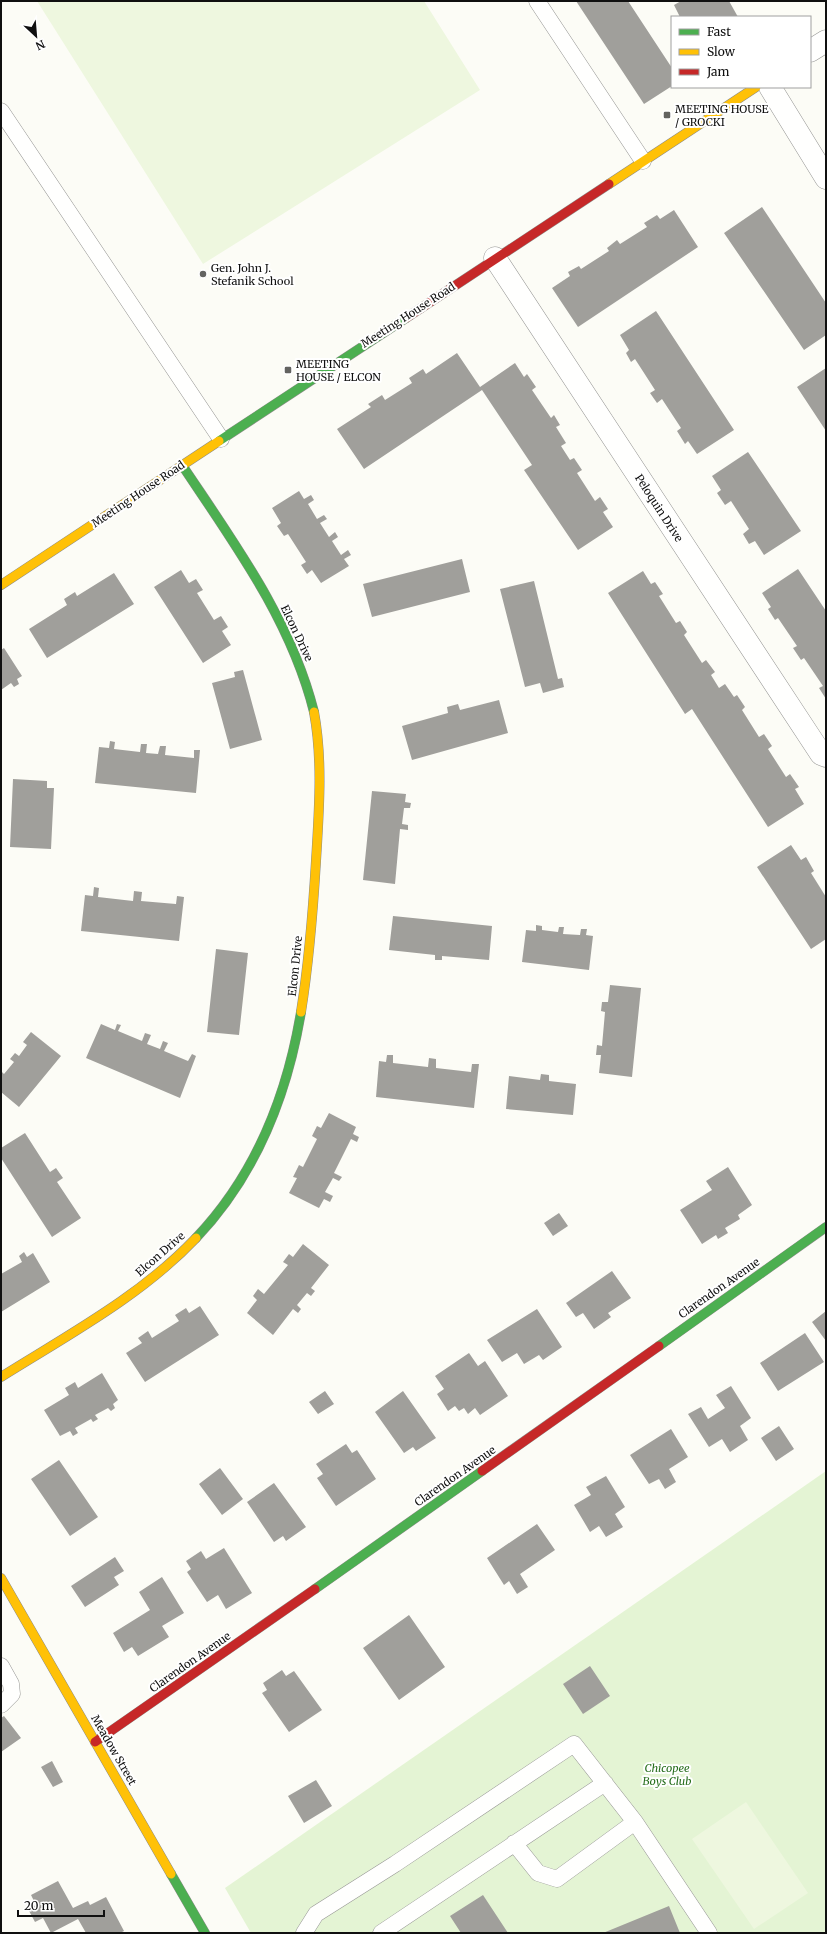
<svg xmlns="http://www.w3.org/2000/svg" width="827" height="1934" font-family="Merriweather,serif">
<rect width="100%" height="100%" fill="#fcfcf6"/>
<path fill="#e4f4d4" d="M826 1471V1933H251L225 1888Z"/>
<path fill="#eef7df" d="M37 1H424L480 90 203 264Z
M746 1802 808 1893 754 1929 692 1839Z"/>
<path fill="#a09f9b" d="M576 1H628L672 68V86L644 104Z
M681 1H729L738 17H680L674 5Z
M762 207 826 303V335L804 350 724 233Z
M674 210 698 247 578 327 552 288 570 276 568 272 579 266 581 269 609 251 607 248 617 240 620 244 647 227 644 223 657 215 660 219Z
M656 311 734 430 697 454 688 441 685 444 677 431 681 428 662 399 657 403 650 393 655 390 635 359 631 362 626 353 629 350 620 335Z
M457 353 480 387 515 363 524 377 527 374 536 387 532 390 551 418 554 415 560 425 556 427 566 443 561 446 570 460 574 458 582 470 577 473 595 501 600 497 608 509 603 512 613 527 578 550 524 470 532 465 482 390 364 469 337 429 371 407 368 404 382 395 385 400 412 383 409 378 423 369 426 374Z
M826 368V431L797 387Z
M748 452 801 531 764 555 755 541 749 544 743 534 749 529 731 501 725 505 717 493 721 490 712 476Z
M299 491 304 499 311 495 314 500 308 504 317 519 324 515 327 519 320 523 329 537 335 532 338 537 332 541 341 555 348 550 351 555 344 559 349 566 321 583 312 570 307 574 301 565 306 562 288 534 284 536 277 526 281 523 272 508Z
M462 559 470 592 372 617 363 584Z
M798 569 826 611V699L819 688 823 686 804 658 801 660 793 648 797 646 778 618 775 620 768 609 771 607 762 593Z
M181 570 189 583 196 579 203 590 197 593 214 620 221 616 228 627 222 631 231 645 203 663 154 587Z
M643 571 651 584 655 582 663 594 659 596 676 623 680 621 687 632 684 635 702 663 706 660 715 672 711 675 719 688 725 684 734 697 737 695 745 707 742 710 759 737 764 734 772 746 768 749 786 777 790 774 799 787 795 789 804 804 768 827 692 709 685 714 608 593Z
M114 573 134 604 47 658 29 629 67 605 64 599 75 592 77 596Z
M534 581 558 679 562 678 564 687 543 693 540 683 525 687 500 589Z
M4 648 22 676 17 679 19 684 14 687 11 683 1 690V650Z
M243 670 262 740 230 749 212 683 235 677 234 672Z
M499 700 508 733 412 760 402 726 448 713 447 707 458 704 460 710Z
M110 741 115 742 114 749 140 752 141 744H147L146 753 158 754 160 746H166L165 755 194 758V750H200L196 793 95 783 99 747 109 748Z
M13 779 47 781V788H54L51 849 10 847Z
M372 791 406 794 405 802 411 803 410 808H404L402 824 408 825V830L400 829 395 884 363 880Z
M791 845 801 860 806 857 814 871 811 873 826 897V939L811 949 757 867Z
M94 887 99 888 98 897 133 901 134 891 142 892 141 901 176 904 177 896 184 897 179 941 81 931 85 895 93 896Z
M393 916 492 926 489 960 442 956V960H435V955L389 950Z
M536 925 542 926V930L558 932 559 927H564L563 934 580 935 581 929H587L586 935 593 936 589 970 522 962 526 930 536 931Z
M216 949 248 953 239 1035 207 1032Z
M610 985 641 988 632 1077 599 1073 601 1055H596L597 1045 602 1046 605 1012 601 1011 602 1002H608Z
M101 1024 115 1030 117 1024 121 1025 118 1031 142 1041 145 1033 151 1035 147 1044 160 1049 163 1041 168 1043 164 1051 188 1061 192 1054 196 1056 180 1098 86 1058Z
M31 1032 61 1056 19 1107 1 1092V1071L4 1074 14 1062 10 1059 15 1053 19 1056 27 1045 23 1042Z
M387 1055H393V1063L428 1067 429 1058 436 1059V1068L471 1072 472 1064H479L474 1108 376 1097 379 1061 386 1062Z
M541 1074 549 1075V1081L576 1084 573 1115 506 1109 509 1076 540 1080Z
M329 1113 356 1127 353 1134 359 1137 357 1142 351 1139 334 1173 342 1177 339 1181 333 1178 325 1192 333 1196 330 1202 324 1199 319 1208 289 1193 297 1178 293 1177 299 1165 303 1167 317 1139 312 1136 317 1126 321 1128Z
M25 1133 50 1172 56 1168 63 1178 57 1182 81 1218 52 1237 1 1158V1148Z
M728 1167 752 1205 738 1215 740 1219 725 1228 728 1233 718 1239 716 1235 702 1244 680 1210 712 1190 706 1181Z
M559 1213 568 1226 553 1236 544 1223Z
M303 1244 329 1265 311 1288 315 1291 311 1296 307 1293 297 1305 301 1309 298 1313 293 1309 273 1335 247 1313 257 1300 253 1296 258 1289 264 1294 288 1265 283 1262 289 1254 293 1257Z
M24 1252 27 1257 33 1253 50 1282 1 1312V1274L22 1262 19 1256Z
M612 1271 631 1298 608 1313 611 1317 594 1329 583 1313 576 1317 566 1303Z
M200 1306 219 1335 145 1382 126 1353 142 1343 138 1338 148 1331 152 1338 179 1321 175 1315 186 1308 189 1313Z
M537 1309 562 1347 543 1360 539 1355 524 1364 517 1353 502 1362 487 1340Z
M826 1311V1341L812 1322Z
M805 1333 824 1362 778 1391 760 1363Z
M469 1353 478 1366 485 1361 508 1396 480 1415 475 1408 468 1414 464 1408 459 1411 455 1406 448 1411 437 1394 444 1389 435 1376Z
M102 1373 118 1400 113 1404 115 1408 111 1411 108 1408 95 1415 98 1419 93 1422 91 1419 75 1428 78 1433 73 1436 70 1431 60 1436 44 1410 69 1395 65 1388 75 1382 78 1388Z
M731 1386 751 1418 740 1426 748 1440 730 1452 722 1439 709 1447 688 1414 701 1407 708 1419 725 1408 716 1395Z
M325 1391 334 1404 318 1414 309 1402Z
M403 1391 436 1438 416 1451 413 1447 404 1453 375 1412Z
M779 1426 794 1449 776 1461 761 1438Z
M671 1429 688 1457 669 1469 676 1482 665 1489 659 1479 649 1484 630 1455Z
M346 1444 352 1453 357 1450 376 1479 336 1506 317 1478 323 1474 316 1464Z
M59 1460 98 1517 70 1536 31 1479Z
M220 1468 243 1499 222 1515 199 1484Z
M606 1476 625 1507 615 1514 623 1527 606 1537 599 1526 590 1532 574 1505 591 1495 586 1487Z
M274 1483 306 1527 286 1541 283 1536 274 1542 247 1502Z
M537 1524 555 1550 520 1574 528 1587 517 1594 509 1581 504 1585 487 1558Z
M224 1548 252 1593 226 1609 218 1595 207 1602 187 1572 191 1569 186 1561 201 1551 206 1559Z
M115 1557 124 1571 114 1577 119 1585 85 1607 71 1586Z
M162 1577 184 1613 162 1626 169 1637 138 1656 132 1647 124 1652 113 1633 150 1610 139 1592Z
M409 1615 445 1667 399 1700 363 1648Z
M590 1666 610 1696 583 1714 563 1684Z
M282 1670 286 1676 294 1671 322 1710 289 1732 262 1693 267 1690 263 1683Z
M4 1716 21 1738 1 1752V1718Z
M52 1761 63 1782 53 1787 41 1767Z
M316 1780 332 1806 304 1823 288 1796Z
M58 1881 73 1908 88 1901 90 1905 106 1897 124 1931 120 1933H86L78 1919 51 1933 43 1918 35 1922 28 1909 36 1905 31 1895Z
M483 1895 508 1933H461L450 1916Z
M669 1906 680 1933H603Z"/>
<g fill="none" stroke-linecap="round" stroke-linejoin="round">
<defs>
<path id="lane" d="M537 1 643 161
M1 111 221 439
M1 1666 11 1684 12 1694 1 1705
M514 1843 538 1873 557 1879 635 1822
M304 1933 316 1914 395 1864 574 1744 635 1822 709 1933
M381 1933 605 1783"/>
<path id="street" d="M810 51 826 41
M770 87 826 178
M495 258 821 754 826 756"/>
<path id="fast" d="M219 441 406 318
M182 465C234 543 291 620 314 712
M196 1238C255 1176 287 1096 301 1012
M659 1346 826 1227
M315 1589 482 1471
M171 1874 205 1933"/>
<path id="slow" d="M609 184 756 87
M1 585 219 441
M301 1012C309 962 313 911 316 861 319 811 323 761 314 712
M1 1377C68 1335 141 1296 196 1238
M1 1578 171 1874"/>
<path id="jam" d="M406 318 609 184
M482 1471 659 1346
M95 1742 315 1589"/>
</defs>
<use href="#lane" stroke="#969694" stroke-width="17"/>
<use href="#street" stroke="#969694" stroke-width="23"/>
<use href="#fast" stroke="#8d8d8a" stroke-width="10"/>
<use href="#slow" stroke="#8d8d8a" stroke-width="10"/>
<use href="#jam" stroke="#8d8d8a" stroke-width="10"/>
<use href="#lane" stroke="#fffffe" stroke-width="16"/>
<use href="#street" stroke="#fffffe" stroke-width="22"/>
<use href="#fast" stroke="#4caf50" stroke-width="9"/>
<use href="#slow" stroke="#ffc107" stroke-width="9"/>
<use href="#jam" stroke="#c62828" stroke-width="9"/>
</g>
<g fill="#636360" stroke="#fff" stroke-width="1.5">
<rect x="663" y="111" width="8" height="8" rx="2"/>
<circle cx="203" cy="274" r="4"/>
<rect x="284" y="366" width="8" height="8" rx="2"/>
</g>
<g text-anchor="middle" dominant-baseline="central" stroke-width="4" stroke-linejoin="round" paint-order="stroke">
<g font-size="11" fill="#101010" stroke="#fff" text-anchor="start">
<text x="675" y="109">MEETING HOUSE<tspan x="675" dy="13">/ GROCKI</tspan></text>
<text x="211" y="268">Gen. John J.<tspan x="211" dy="13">Stefanik School</tspan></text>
<text x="296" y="364">MEETING<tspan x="296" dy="13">HOUSE / ELCON</tspan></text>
</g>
<g font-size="11" fill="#101010" stroke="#fff">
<text transform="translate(408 315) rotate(-33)">Meeting House Road</text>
<text transform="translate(138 494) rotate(-34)">Meeting House Road</text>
<text transform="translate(659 508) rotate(57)">Peloquin Drive</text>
<text transform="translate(297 633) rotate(65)">Elcon Drive</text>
<text transform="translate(295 966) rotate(-84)">Elcon Drive</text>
<text transform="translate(160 1254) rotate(-41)">Elcon Drive</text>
<text transform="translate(719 1288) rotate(-35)">Clarendon Avenue</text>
<text transform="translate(455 1476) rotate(-35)">Clarendon Avenue</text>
<text transform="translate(190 1662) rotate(-35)">Clarendon Avenue</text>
<text transform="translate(114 1750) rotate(60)">Meadow Street</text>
</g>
<g font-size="11" font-style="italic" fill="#256d1b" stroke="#fff">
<text x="667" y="1768">Chicopee<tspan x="667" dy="13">Boys Club</tspan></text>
</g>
</g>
<rect width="827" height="1934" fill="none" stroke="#101010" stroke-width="4"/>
<rect x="671" y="16" width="140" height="72" fill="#ffffff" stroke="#9f9f9f"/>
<rect x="679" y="29" width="20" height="6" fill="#4caf50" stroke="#9f9f9f"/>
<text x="707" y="36" font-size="12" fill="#101010">Fast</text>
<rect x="679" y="49" width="20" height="6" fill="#ffc107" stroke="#9f9f9f"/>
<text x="707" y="56" font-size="12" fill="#101010">Slow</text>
<rect x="679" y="69" width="20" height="6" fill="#c62828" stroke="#9f9f9f"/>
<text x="707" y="76" font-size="12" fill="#101010">Jam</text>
<g transform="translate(36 36) rotate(154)" stroke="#ffffff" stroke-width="3" paint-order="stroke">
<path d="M0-3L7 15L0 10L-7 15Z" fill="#101010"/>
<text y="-6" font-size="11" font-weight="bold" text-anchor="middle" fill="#101010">N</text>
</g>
<path d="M18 1910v6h86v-6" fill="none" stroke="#101010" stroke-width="2"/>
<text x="24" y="1910" font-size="12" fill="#101010" stroke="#ffffff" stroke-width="3" paint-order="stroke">20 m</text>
</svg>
